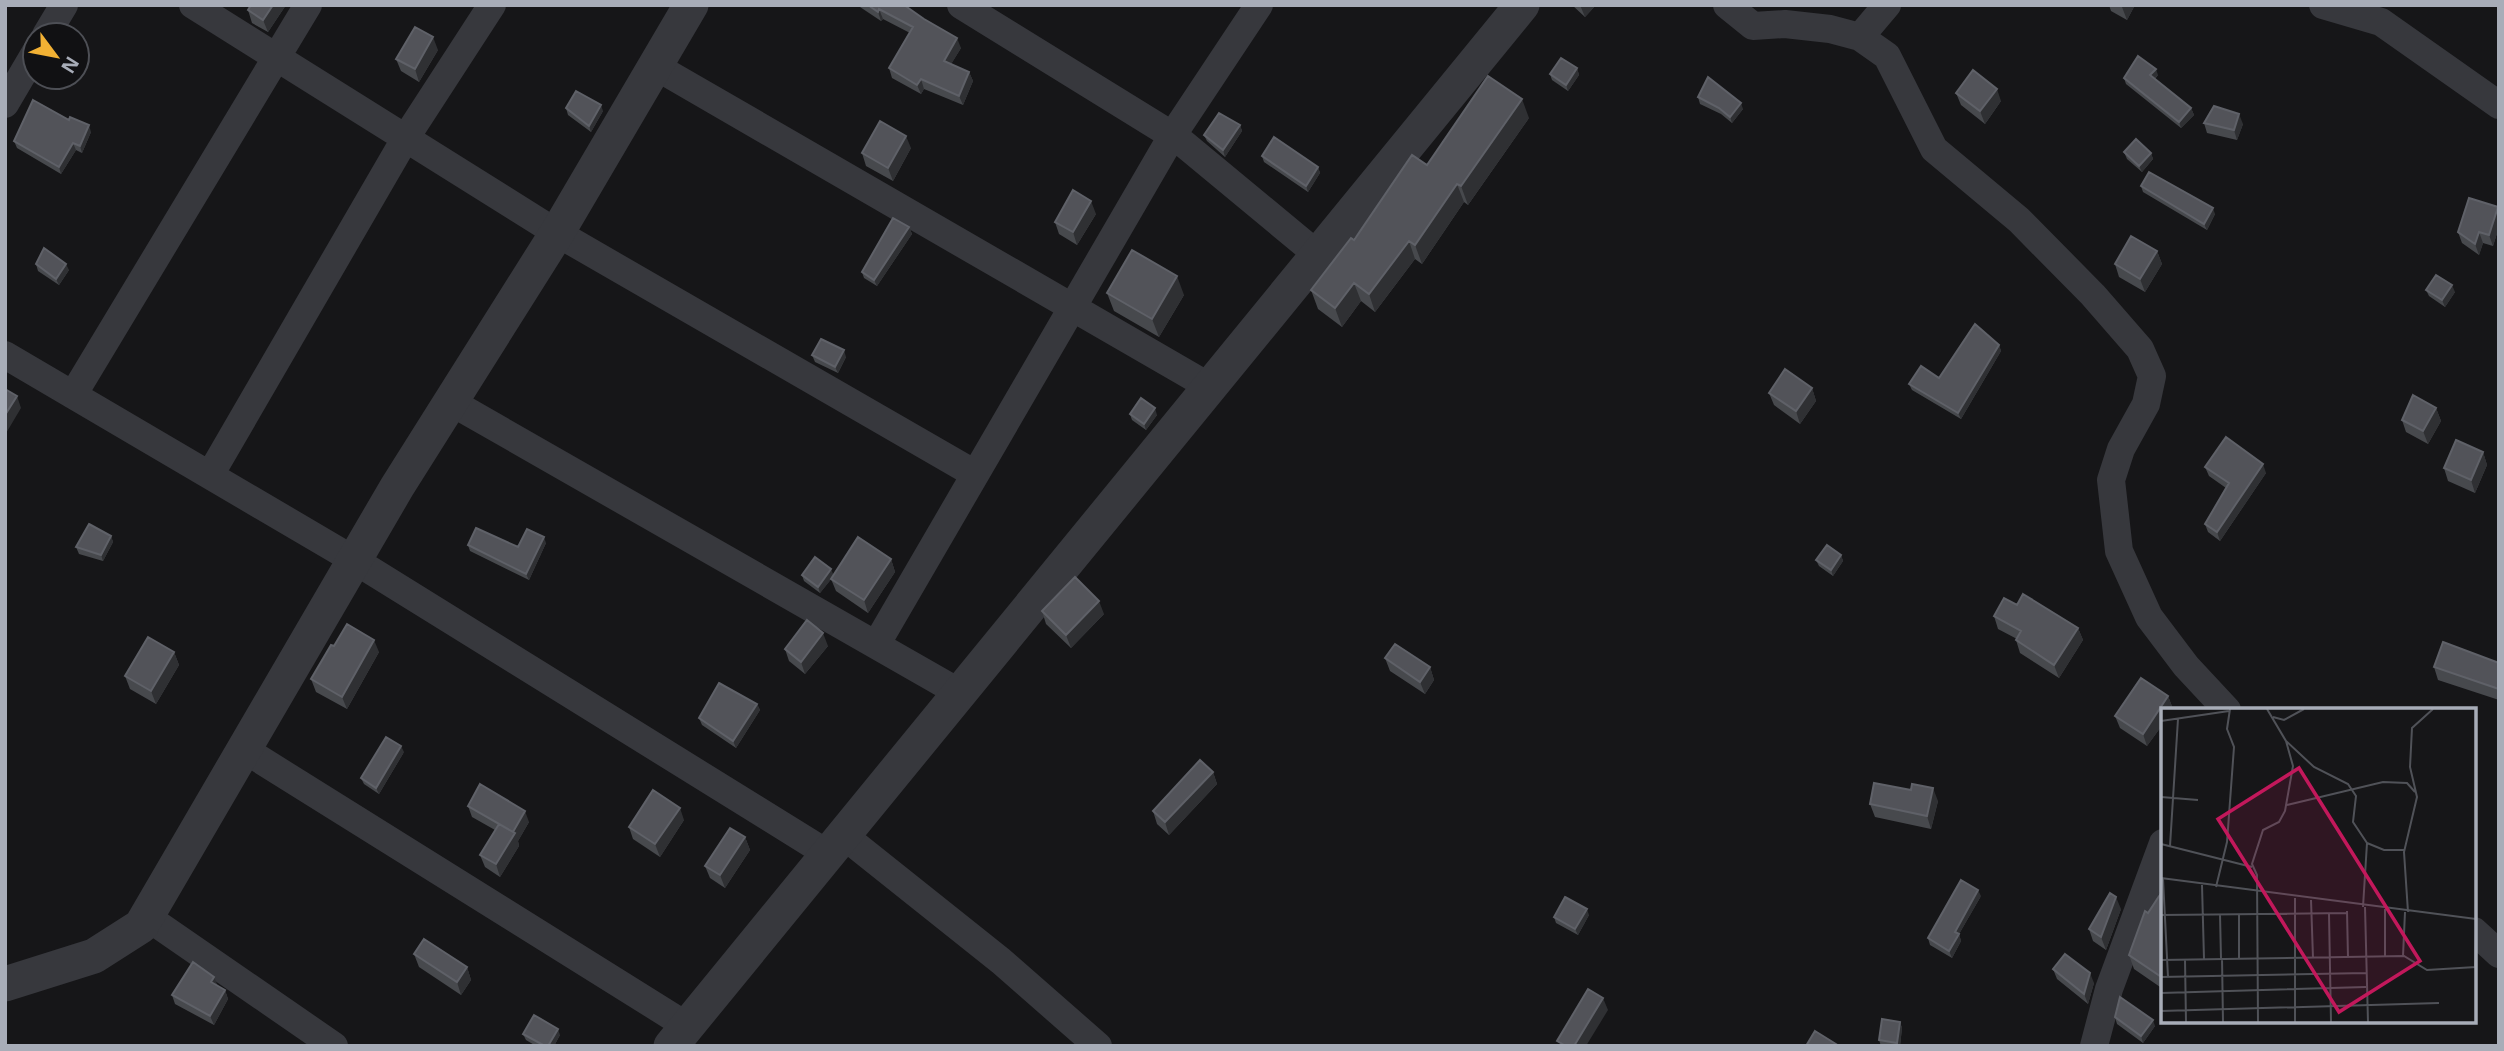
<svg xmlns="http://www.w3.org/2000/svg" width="2504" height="1051" font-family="'Open Sans',sans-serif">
<rect width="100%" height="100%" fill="#161618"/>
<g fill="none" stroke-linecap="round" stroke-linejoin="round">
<path stroke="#37383d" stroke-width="28" d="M193 5 557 233 975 474
M961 5 1178 139 1318 255
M1727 5 1753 26 1785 24 1830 29 1860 37 1887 56 1934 149 2019 220 2093 295 2140 349 2152 376 2146 404 2121 449 2111 480 2119 551 2149 617 2186 666 2227 710
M2323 5 2381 22 2499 105
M46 35 64 5
M1860 37 1887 5
M655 66 1210 387
M5 104 35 53
M5 355 354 560 828 854
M73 395 308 5
M451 402 960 693
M210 475 405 139 492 5
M876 645 1172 136 1259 5
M245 750 687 1026
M843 835 1001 961 1098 1046
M147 917 334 1046
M2474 931 2499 954
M2094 1046 2109 989 2163 843"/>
<path stroke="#37383d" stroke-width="35" d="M5 984 94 956 141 926 397 487 557 233 691 5
M671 1046 1522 5"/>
</g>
<path fill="#47494d" d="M286 5 268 32 252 23 248 10Z
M857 5H904L961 48 951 64 969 72 973 81 963 105 924 89 921 94 892 78 889 68 910 33 883 19 881 21Z
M1572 5H1596L1585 17Z
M2109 5H2135L2127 20 2111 11Z
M438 50 419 82 401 71 396 59Z
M1577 68 1579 75 1568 91 1552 80 1550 74Z
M2158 75 2155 79 2191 108 2194 115 2181 128 2126 84 2124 78Z
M1956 93 2001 101 1985 124 1961 105Z
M1698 97 1743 109 1732 123 1721 114 1700 104Z
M566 108 603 111 591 132 568 115Z
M1529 118 1468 205 1464 202 1422 264 1415 259 1375 312 1361 301 1342 327 1318 309 1311 290 1354 240 1427 165Z
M2204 123 2243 124 2237 140 2207 133Z
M1240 125 1242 131 1225 157 1207 141 1204 135Z
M91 132 82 153 76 150 61 174 17 148 14 141Z
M911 148 893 181 866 166 862 153Z
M2124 152 2151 153 2153 159 2142 172 2127 159Z
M1262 156 1318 167 1320 173 1308 192 1264 162Z
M2141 186 2215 214 2207 230 2143 192Z
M2498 207 2499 227 2493 246 2483 243 2479 255 2462 243 2458 232Z
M1096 214 1077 245 1059 234 1055 222Z
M909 227 912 234 877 286 864 278 862 272Z
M2157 251 2162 264 2145 292 2119 277 2115 264Z
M36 264 69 270 59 285 38 271Z
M2426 290 2455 292 2445 307 2429 296Z
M1107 293 1184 295 1159 337 1114 311Z
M1999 345 2001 351 1961 419 1912 390 1909 384 1939 378Z
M812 355 846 357 838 373 815 362Z
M1812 388 1816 401 1800 424 1774 405 1769 393Z
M2436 408 2441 421 2428 444 2406 432 2402 420Z
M1130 414 1157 415 1146 430 1132 420Z
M2483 452 2487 465 2475 493 2448 481 2444 468Z
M2205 467 2266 473 2220 541 2208 532 2205 524 2226 488 2209 476Z
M111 536 113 542 103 561 79 554 76 547Z
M546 543 529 580 470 551 468 545 518 547Z
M1841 555 1843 561 1833 576 1819 566 1816 560Z
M891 559 895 572 868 613 836 591 831 579 820 593 804 581 802 575H833Z
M2017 605 2078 628 2083 640 2059 678 2020 653 2016 640 2017 639 1998 629 1994 616Z
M1042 611 1104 614 1071 648 1046 624Z
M334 646 379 652 347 709 316 692 311 679Z
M828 646 805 674 789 661 785 649Z
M174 652 179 665 156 704 130 689 125 676Z
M1385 658 1430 667 1434 680 1425 694 1390 671Z
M2499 663V700L2438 680 2434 667Z
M2168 696 2173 709 2172 710H2163V724L2147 746 2120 728 2115 716Z
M757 704 760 710 736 748 702 725 699 718Z
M404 752 379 794 364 784 361 778Z
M1213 772 1217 784 1169 835 1157 824 1153 811Z
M1911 790 1938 801 1931 829 1875 817 1870 804Z
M468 806 529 822 518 841 519 846 500 877 485 867 480 855 495 830 472 817Z
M684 820 660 857 633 839 629 827Z
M745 837 750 850 725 888 710 878 705 866Z
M2163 890V989L2134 969 2129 955 2148 913Z
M1981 896 1959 934 1961 941 1952 958 1930 945 1928 938Z
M2121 909 2106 950 2093 941 2089 929Z
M1589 915 1578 935 1556 923 1554 917Z
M414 954 467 967 471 980 461 995 419 967Z
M2053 969 2094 983 2088 1004 2057 979Z
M218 986 225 990 228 999 214 1025 175 1004 172 995Z
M2115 1017 2155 1026 2143 1043 2117 1024Z
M1900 1022 1902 1028 1900 1046H1881L1879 1040Z
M523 1034 560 1035 554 1046H536L526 1040Z"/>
<path fill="#2f3033" d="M273 5H286L268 32 263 20Z
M1580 5H1596L1585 17Z
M2123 5H2135L2127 20 2122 7Z
M879 9 883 19 881 21 878 12Z
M433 37 438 50 419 82 415 69Z
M957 38 961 48 947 71 944 61Z
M1577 68 1579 75 1568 91 1566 85Z
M2156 69 2158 75 2152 81 2150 75Z
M969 72 973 81 963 105 959 96Z
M921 79 924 89 921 94 917 85Z
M1997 89 2001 101 1985 124 1980 111Z
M1522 99 1529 118 1468 205 1461 186Z
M1741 103 1743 109 1732 123 1730 117Z
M601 105 603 111 591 132 589 126Z
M2191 108 2194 115 2181 128 2179 122Z
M2239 114 2243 124 2237 140 2234 130Z
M89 125 91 132 82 153 80 146Z
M1240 125 1242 131 1225 157 1223 150Z
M906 136 911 148 893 181 888 168Z
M73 143 76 150 61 174 59 167Z
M2151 153 2153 159 2142 172 2139 166Z
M1318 167 1320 173 1308 192 1306 186Z
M1457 184 1464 202 1422 264 1415 245Z
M1091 201 1096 214 1077 245 1073 232Z
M2498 207 2499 227 2493 246 2489 235Z
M2213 208 2215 214 2207 230 2204 224Z
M909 227 912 234 877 286 874 280Z
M2479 232 2483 243 2479 255 2475 244Z
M1409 241 1415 259 1375 312 1369 294Z
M2157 251 2162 264 2145 292 2140 279Z
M66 264 69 270 59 285 56 279Z
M1177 276 1184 295 1159 337 1152 319Z
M1354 283 1361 301 1342 327 1335 308Z
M2452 285 2455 292 2445 307 2442 300Z
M1999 345 2001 351 1961 419 1958 413Z
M844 350 846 357 838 373 835 367Z
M1812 388 1816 401 1800 424 1796 411Z
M17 396 21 408 5 435V415Z
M1155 408 1157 415 1146 430 1144 424Z
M2436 408 2441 421 2428 444 2423 431Z
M2483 452 2487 465 2475 493 2471 480Z
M2263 464 2266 473 2220 541 2217 532Z
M111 536 113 542 103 561 101 555Z
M544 537 546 543 529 580 526 574Z
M1841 555 1843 561 1833 576 1831 570Z
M891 559 895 572 868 613 864 600Z
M831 569 834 576 820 593 818 587Z
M1099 601 1104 614 1071 648 1066 635Z
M2078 628 2083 640 2059 678 2054 665Z
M823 633 828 646 805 674 801 662Z
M374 640 379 652 347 709 342 697Z
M174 652 179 665 156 704 151 691Z
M1430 667 1434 680 1425 694 1420 682Z
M2168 696 2173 709 2172 710H2163V724L2147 746 2143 734Z
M757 704 760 710 736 748 733 741Z
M401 746 404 752 379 794 376 788Z
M1213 772 1217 784 1169 835 1165 822Z
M1933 788 1938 801 1931 829 1927 816Z
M680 808 684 820 660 857 655 844Z
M525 811 529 822 518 841 519 846 500 877 496 864Z
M745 837 750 850 725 888 720 875Z
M1978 890 1981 896 1959 934 1961 941 1952 958 1949 951 1955 932Z
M2116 897 2121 909 2106 950 2101 937Z
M1587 909 1589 915 1578 935 1575 929Z
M467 967 471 980 461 995 457 982Z
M2090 973 2094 983 2088 1004 2084 994Z
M214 977 218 986 211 982Z
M225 990 228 999 214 1025 210 1016Z
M1603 998 1608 1010 1586 1046H1574Z
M2153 1020 2155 1026 2143 1043 2141 1036Z
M1900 1022 1902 1028 1900 1046H1898L1897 1043Z
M558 1029 560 1035 554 1046H548Z"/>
<path fill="#525359" stroke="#5f6168" stroke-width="2" d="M251 5H273L263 20 248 10Z
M868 5H904L924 19 957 38 944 61 969 72 959 96 921 79 917 85 889 68 913 27 879 9 878 12Z
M415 27 433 37 415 69 396 59Z
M2138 56 2156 69 2150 75 2191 108 2179 122 2124 78Z
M1561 58 1577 68 1566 85 1550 74Z
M1973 70 1997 89 1980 111 1956 93Z
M1488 76 1522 99 1461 186 1457 184 1415 245 1409 241 1369 294 1354 283 1335 308 1311 290 1351 238 1354 240 1412 155 1427 165Z
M1708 77 1741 103 1730 117 1719 108 1698 97Z
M576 91 601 105 589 126 566 108Z
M33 100 69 120 70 117 89 125 80 146 73 143 59 167 14 141Z
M2214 106 2239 114 2234 130 2204 123Z
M1219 113 1240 125 1223 150 1204 135Z
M880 121 906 136 888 168 862 153Z
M1274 137 1318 167 1306 186 1262 156Z
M2136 139 2151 153 2139 166 2124 152Z
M2149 172 2213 208 2204 224 2141 186Z
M1073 190 1091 201 1073 232 1055 222Z
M2469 198 2498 207 2489 235 2479 232 2475 244 2458 232Z
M893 218 909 227 874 280 862 272Z
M2131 236 2157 251 2140 279 2115 264Z
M44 248 66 264 56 279 36 264Z
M1132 250 1177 276 1152 319 1107 293Z
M2436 275 2452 285 2442 300 2426 290Z
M1975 324 1999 345 1958 413 1909 384 1921 366 1939 378Z
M821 339 844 350 835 367 812 355Z
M1785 369 1812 388 1796 411 1769 393Z
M5 389 17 396 5 415Z
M2413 395 2436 408 2423 431 2402 420Z
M1141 398 1155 408 1144 424 1130 414Z
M2226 437 2263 464 2217 532 2205 524 2229 483 2205 467Z
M2456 440 2483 452 2471 480 2444 468Z
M89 524 111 536 101 555 76 547Z
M476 528 518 547 527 529 544 537 526 574 468 545Z
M858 537 891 559 864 600 831 579Z
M1827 545 1841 555 1831 570 1816 560Z
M815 557 831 569 818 587 802 575Z
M1075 577 1099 601 1066 635 1042 611Z
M2023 594 2078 628 2054 665 2016 640 2021 631 1994 616 2004 598 2017 605Z
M807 620 823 633 801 662 785 649Z
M347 624 374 640 342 697 311 679 331 645 334 646Z
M148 637 174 652 151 691 125 676Z
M2443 642 2499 663V689L2434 667Z
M1395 644 1430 667 1420 682 1385 658Z
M2141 678 2168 696 2143 734 2115 716Z
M719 683 757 704 733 741 699 718Z
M386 737 401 746 376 788 361 778Z
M1200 760 1213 772 1165 822 1153 811Z
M1874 783 1911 790 1912 784 1933 788 1927 816 1870 804Z
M480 784 525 811 513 832 468 806Z
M653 790 680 808 655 844 629 827Z
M499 824 515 833 496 864 480 855Z
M730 828 745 837 720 875 705 866Z
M1961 880 1978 890 1955 932 1959 934 1949 951 1928 938Z
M2163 890V978L2129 955 2145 911 2148 913Z
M2110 893 2116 897 2101 937 2089 929Z
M1565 897 1587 909 1575 929 1554 917Z
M424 939 467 967 457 982 414 954Z
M2065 954 2090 973 2084 994 2053 969Z
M193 962 214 977 211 982 225 990 210 1016 172 995Z
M1588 989 1603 998 1574 1046H1566L1557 1041Z
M2120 997 2153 1020 2141 1036 2115 1017Z
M534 1015 558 1029 548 1046H545L523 1034Z
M1882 1019 1900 1022 1897 1043 1879 1040Z
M1815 1031 1839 1046H1806Z"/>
<g transform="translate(2161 708)">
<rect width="315" height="315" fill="#161618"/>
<path fill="none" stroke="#505258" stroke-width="2" d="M106 1 125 33 153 59 187 76 195 88 192 114 206 135 202 199M112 9 123 12 143 1M0 13 68 3M0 89 37 92M126 97 222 74 246 75 254 84M206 135 223 142H244M0 136 91 159M9 138 17 11M0 170 315 211M2 171 7 269M41 177 43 251M55 179 66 134 73 39 66 21 69 1M150 192 152 250M204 199 207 314M224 201V249M186 203 187 250M247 204 243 144 256 89 249 59 251 20 272 1M59 206 60 251M78 206V250M168 206 170 314M0 207 186 205M242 248 244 204M61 250 62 314M0 252 243 248 266 262 315 259M24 252 25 314M314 259 315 220M0 269 205 265M0 285 205 279M0 303 278 295M97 314 96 167 91 156 102 122 118 114 124 103 132 58 125 33M134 314V190"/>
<path fill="#c2185b" fill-opacity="0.15" stroke="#c2185b" stroke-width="3.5" d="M138 60 259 253 178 304 57 111Z"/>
<rect width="315" height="315" fill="none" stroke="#a8adb8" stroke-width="3.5"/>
</g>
<rect width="2504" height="1051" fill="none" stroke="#a8adb8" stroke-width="14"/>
<g transform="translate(56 56) rotate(122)"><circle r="33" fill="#111113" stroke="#4d4f55" stroke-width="2"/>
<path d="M0-5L12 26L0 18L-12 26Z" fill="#f2b134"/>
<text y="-10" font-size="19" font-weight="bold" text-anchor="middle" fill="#a8adb8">N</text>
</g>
</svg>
